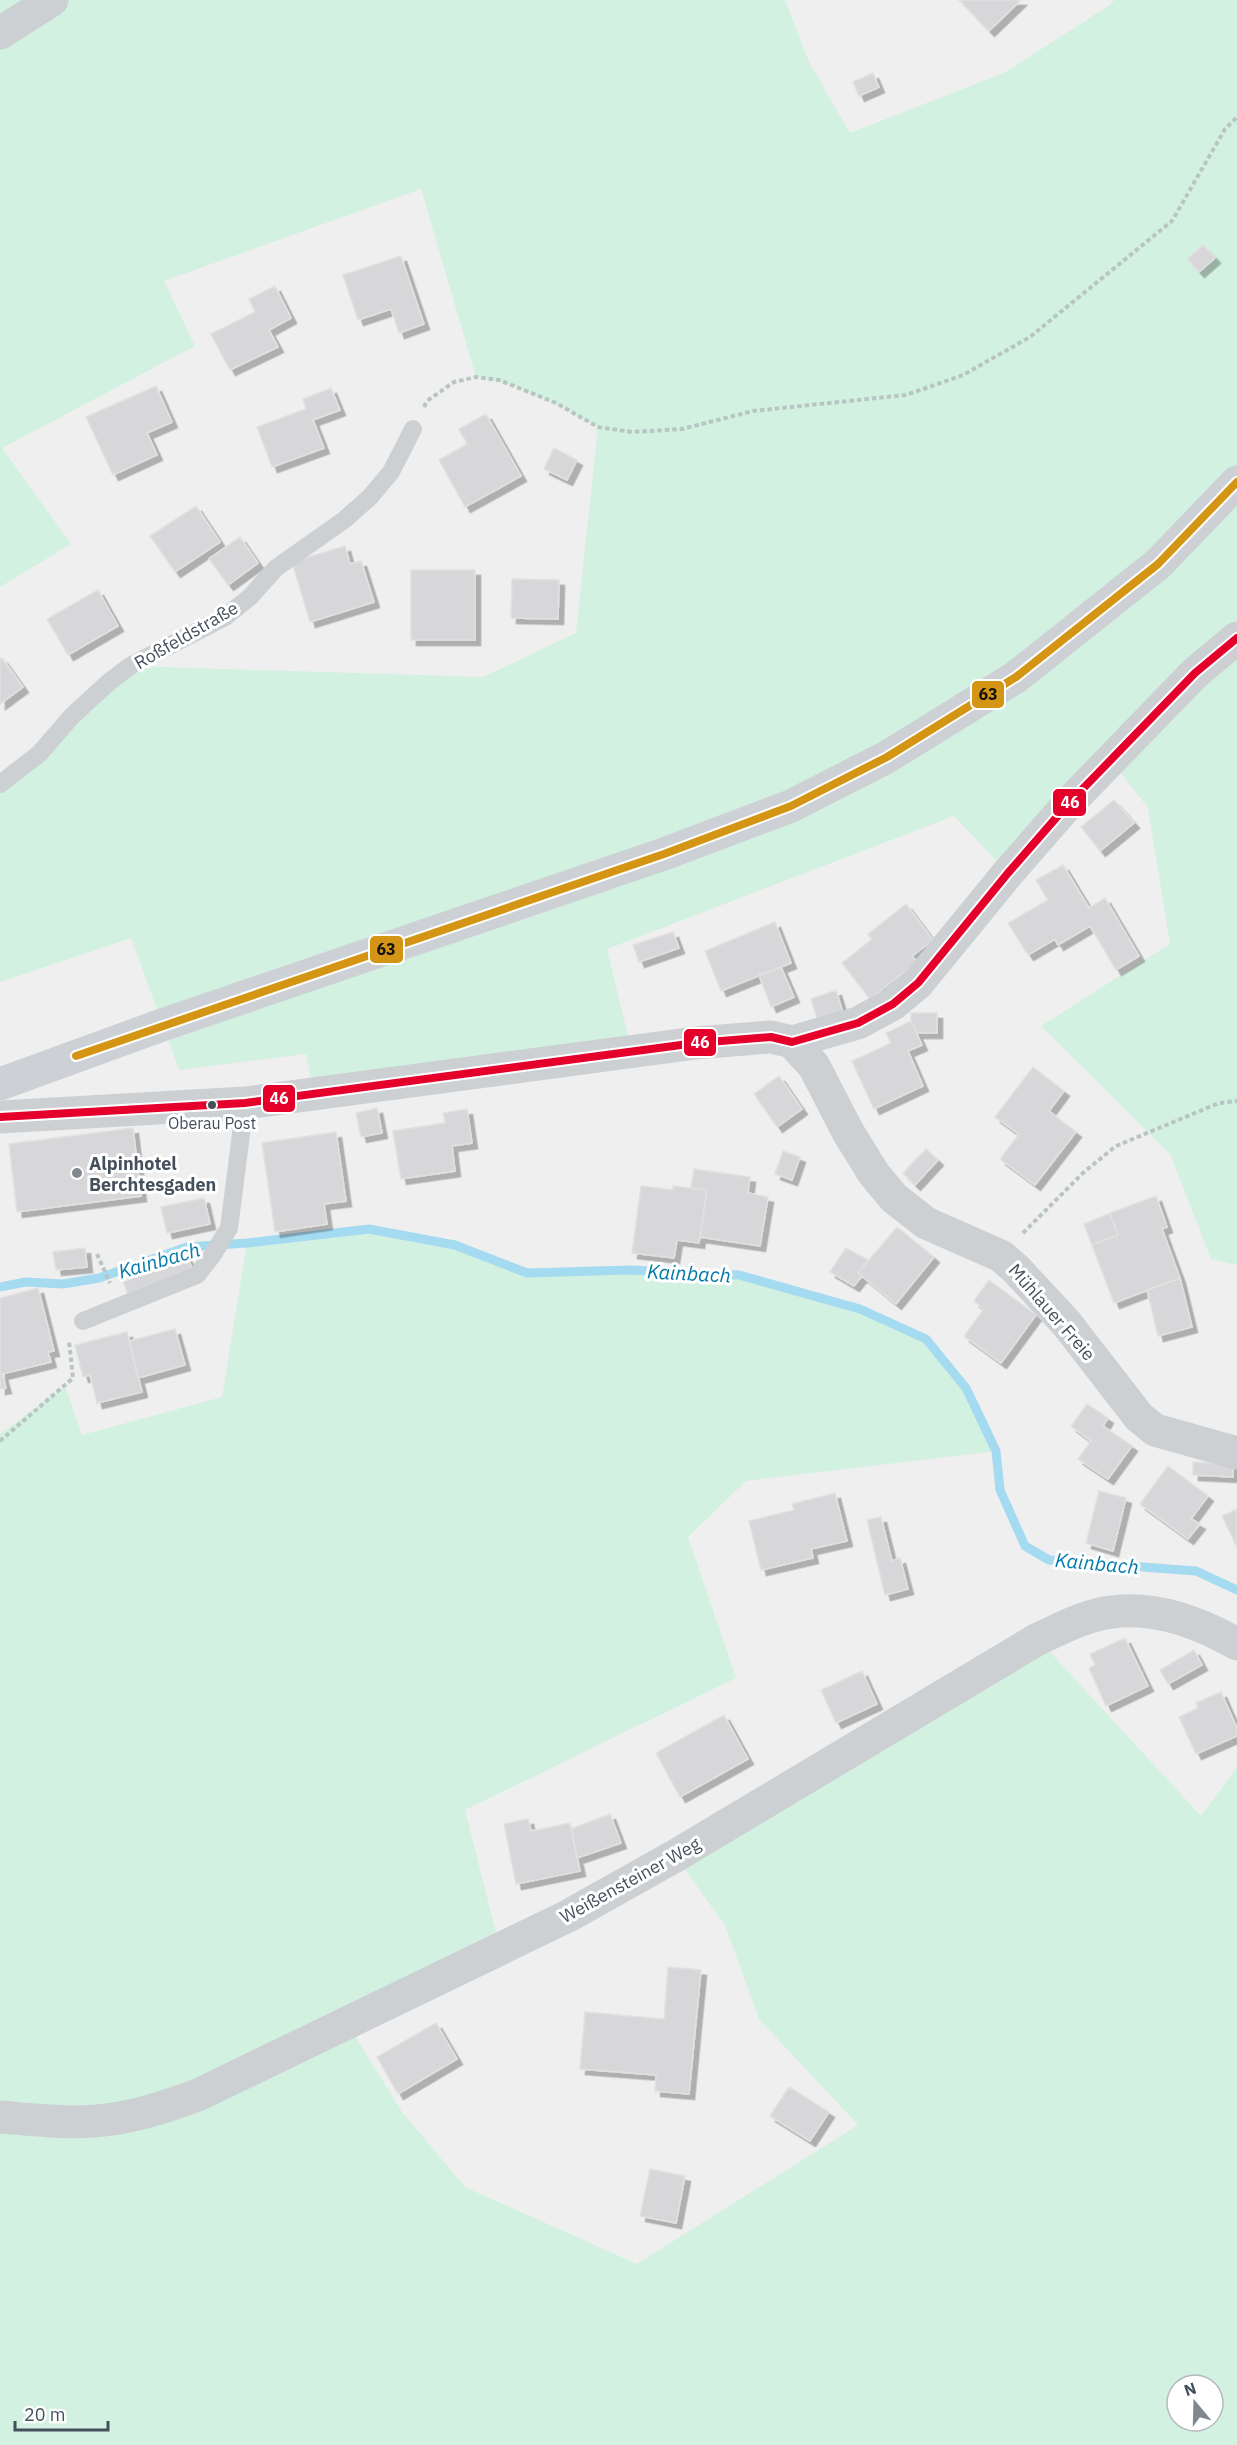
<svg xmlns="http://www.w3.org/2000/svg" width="1237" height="2445" font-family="'IBM Plex Sans',sans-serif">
<defs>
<filter id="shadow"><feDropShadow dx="5.5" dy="5.5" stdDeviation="0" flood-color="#0004"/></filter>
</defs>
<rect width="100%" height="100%" fill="#f0efef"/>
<path fill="#d2f1e0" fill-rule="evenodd" d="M0 0H785L809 62 850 133 1006 72 1111 4 1114 0H1237V1265L1211 1259 1170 1154 1041 1026 1170 944 1148 808 1111 760 1008 873 954 816 607 949 632 1052 314 1095 306 1054 179 1070 131 938 0 982V784L130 666 483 677 576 633 598 427C559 405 520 384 476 377L421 189 164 281 195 346 2 448 71 544 0 587Z
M369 1229 455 1245 527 1273 630 1270 739 1275 860 1309 926 1339 966 1388 996 1451 746 1481 688 1537 736 1678 465 1810 500 1948 347 2023 402 2112 465 2187 637 2264 858 2125 759 2019 725 1925 675 1856 1038 1639 1201 1816 1237 1767V2445H0V1434L65 1386 82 1435 222 1397 247 1243ZM1177 2385H1213V2421H1177Z"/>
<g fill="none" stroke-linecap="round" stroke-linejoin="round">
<path stroke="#a4dbf1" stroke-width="9" d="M0 1287 25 1282 63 1284 99 1278 187 1247 247 1243 369 1229 455 1245 527 1273 630 1270 739 1275 860 1309 926 1339 966 1388 996 1451 1000 1490 1025 1546 1049 1560 1196 1571 1237 1590"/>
</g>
<path fill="#d7d7d9" stroke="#e1e1e2" stroke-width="1.5" filter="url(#shadow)" d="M959 0H1021L989 31Z
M873 73 879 87 859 96 853 82Z
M1203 245 1215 258 1199 272 1187 259Z
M401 256 424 324 399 333 391 309 358 320 343 275Z
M275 286 291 318 269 330 278 347 230 370 211 334 255 312 249 299Z
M156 386 172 422 147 433 157 455 113 475 86 417Z
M331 388 340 410 313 420 324 448 272 467 257 427 306 409 303 399Z
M486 414 521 476 465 507 439 460 467 444 459 429Z
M554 448 577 460 567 480 544 469Z
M196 506 220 542 175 572 150 536Z
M240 537 258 563 228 585 209 559Z
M345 546 350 564 361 561 374 602 310 622 292 562Z
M411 570H475V640H411Z
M512 579 559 580 558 619 511 618Z
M98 590 118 626 68 655 47 619Z
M2 658 23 687 0 704V659Z
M1114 800 1134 823 1100 851 1081 827Z
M1063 865 1089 908 1105 898 1139 956 1116 970 1090 926 1058 945 1055 939 1028 955 1008 923 1048 900 1036 880Z
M906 904 933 940 912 956 917 962 870 999 842 963 872 939 868 934Z
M775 922 791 963 721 991 705 951Z
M673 932 679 948 639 962 633 945Z
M781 967 794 997 771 1007 759 975Z
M836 990 843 1013 818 1021 811 999Z
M911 1013H937V1033H917L911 1021Z
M911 1021 922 1045 908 1051 923 1086 874 1109 852 1061 891 1043 886 1033Z
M1033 1067 1064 1091 1049 1111 1076 1132 1035 1185 1000 1159 1019 1134 995 1117Z
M779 1076 802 1109 777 1127 754 1094Z
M377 1108 382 1133 361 1137 356 1113Z
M467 1109 472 1143 452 1146 455 1171 401 1179 393 1131 445 1123 443 1113Z
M133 1128 141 1196 17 1212 9 1144Z
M336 1132 346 1201 324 1204 327 1224 275 1232 262 1143Z
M926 1149 938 1160 915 1185 903 1173Z
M783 1151 800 1157 792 1180 775 1174Z
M694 1169 750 1177 748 1193 768 1197 760 1246 700 1237 707 1190 691 1188Z
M641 1186 673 1190V1186L707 1190 699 1243 677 1240 674 1258 632 1253Z
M1156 1196 1167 1227 1162 1229 1180 1278 1114 1303 1092 1245 1118 1235 1110 1213Z
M204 1198 210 1224 167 1233 161 1207Z
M1110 1213 1118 1235 1092 1245 1084 1224Z
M897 1227 934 1257 896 1304 858 1273Z
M85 1248 87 1267 56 1270 53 1252Z
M846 1248 868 1260 858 1273 862 1276 854 1286 830 1272Z
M186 1255 192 1268 128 1294 123 1282Z
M1180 1278 1192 1327 1158 1336 1147 1290Z
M989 1280 1036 1315 1001 1363 964 1336 984 1309 974 1301Z
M38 1288 54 1351 48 1352 51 1362 2 1374 6 1388 0 1389V1298Z
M175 1329 185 1365 138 1378 129 1341Z
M127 1332 142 1392 97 1403 90 1375 83 1377 75 1345Z
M1087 1404 1108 1418 1103 1426 1132 1446 1108 1479 1078 1459 1091 1441 1071 1426Z
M1193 1462 1233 1464V1477L1193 1475Z
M1168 1466 1208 1496 1191 1519 1200 1524 1188 1539 1140 1504Z
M1099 1491 1126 1498 1113 1551 1086 1543Z
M835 1493 847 1541 811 1549 813 1558 761 1570 749 1521 794 1510 792 1504Z
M1237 1509V1547L1222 1516Z
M881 1517 892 1561 900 1558 908 1589 885 1595 867 1520Z
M1125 1638 1148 1686 1106 1706 1089 1668 1095 1665 1090 1654Z
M1194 1650 1202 1665 1168 1684 1160 1670Z
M862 1671 877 1704 836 1723 821 1690Z
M1221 1692 1237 1728V1736L1196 1754 1179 1717 1198 1708 1196 1703Z
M724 1715 748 1759 680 1797 656 1753Z
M610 1814 621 1843 577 1858 571 1829Z
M528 1819 531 1831 570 1823 580 1871 516 1884 504 1824Z
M668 1967 701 1970 689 2094 655 2091 656 2075 580 2069 585 2012 664 2019Z
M436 2023 457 2059 398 2094 377 2057Z
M789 2087 829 2112 810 2141 770 2116Z
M650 2169 685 2176 676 2223 640 2216Z"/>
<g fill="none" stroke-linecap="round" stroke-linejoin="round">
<path stroke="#b9c5c3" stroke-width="4" stroke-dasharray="4.5 3" stroke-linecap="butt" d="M424 407 427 401 454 382 476 377 499 380 556 403 598 427 632 432 682 429 753 411 906 395 963 375 1030 337 1172 221 1225 129 1237 117
M1023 1233 1084 1172 1116 1146 1219 1103 1237 1101
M97 1254 110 1283
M0 1441 73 1378 69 1341"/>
<path stroke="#cdd0d3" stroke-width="18" d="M0 784 39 754 72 716 109 682 130 666 225 617 250 597 276 568 344 520 370 497 391 472 413 429
M83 1321 197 1275 212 1256 229 1228 245 1103"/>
<path stroke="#cdd0d3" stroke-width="33" d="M0 33 52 0
M792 1042 814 1066 848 1132 874 1174 894 1198 926 1223 1001 1256 1016 1269 1067 1324 1139 1417 1155 1430 1237 1453
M0 1117 245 1103 696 1043 771 1037 792 1042 858 1023 893 1004 918 983 1008 873 1069 803 1195 673 1237 638
M0 2117C37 2120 75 2125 112 2119 142 2115 170 2105 198 2095L568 1916 675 1856 1038 1639C1062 1628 1086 1615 1112 1612 1156 1606 1200 1623 1237 1644"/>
<path stroke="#cdd0d4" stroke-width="33" d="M0 1084 162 1025 664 854 791 806 887 757 1016 677 1158 564 1237 482"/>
<defs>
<path id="bus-1" d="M76 1056 664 854 791 806 887 757 1016 677 1158 564 1237 482"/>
<path id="bus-2" d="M0 1117 245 1103 696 1043 771 1037 792 1042 858 1023 893 1004 918 983 1008 873 1069 803 1195 673 1237 638"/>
</defs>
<use href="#bus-1" stroke="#fff" stroke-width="12"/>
<use href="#bus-2" stroke="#fff" stroke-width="12"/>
<use href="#bus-1" stroke="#d39513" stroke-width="8"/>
<use href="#bus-2" stroke="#e4002b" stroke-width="8"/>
</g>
<circle fill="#45505d" stroke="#fff" stroke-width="2" cx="212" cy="1105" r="5"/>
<circle fill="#818890" stroke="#fff" stroke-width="2" cx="77" cy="1173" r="6"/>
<g text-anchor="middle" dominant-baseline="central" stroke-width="6" stroke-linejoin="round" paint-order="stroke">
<g font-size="16" fill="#45505d" stroke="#fff">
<text x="212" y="1123">Oberau Post</text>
</g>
<g font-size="18" fill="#45505d" stroke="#fff">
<text transform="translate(186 635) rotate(-30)">Roßfeldstraße</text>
<text transform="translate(1052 1312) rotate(49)">Mühlauer Freie</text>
<text transform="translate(630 1880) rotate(-29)">Weißensteiner Weg</text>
</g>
<g font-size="18" font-weight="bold" fill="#45505d" stroke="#fff" text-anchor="start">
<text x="89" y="1163">Alpinhotel<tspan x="89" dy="21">Berchtesgaden</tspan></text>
</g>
<g font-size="20" font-style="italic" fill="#047aaa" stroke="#fff">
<text transform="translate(159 1260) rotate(-16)">Kainbach</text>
<text transform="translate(689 1273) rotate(3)">Kainbach</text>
<text transform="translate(1097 1563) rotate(5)">Kainbach</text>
</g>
</g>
<g stroke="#fff" stroke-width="2">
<rect x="971" y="680" width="34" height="29" rx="6" fill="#d39513"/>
<rect x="1052" y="788" width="35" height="29" rx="6" fill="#e4002b"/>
<rect x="369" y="935" width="35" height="29" rx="6" fill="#d39513"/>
<rect x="683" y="1028" width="34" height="29" rx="6" fill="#e4002b"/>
<rect x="262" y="1084" width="34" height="29" rx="6" fill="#e4002b"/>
</g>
<g font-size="16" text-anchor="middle" font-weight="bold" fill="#fff">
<text x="1070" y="808">46</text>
<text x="700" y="1048">46</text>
<text x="279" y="1104">46</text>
</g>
<g font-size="16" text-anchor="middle" font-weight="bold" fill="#111">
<text x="988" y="700">63</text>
<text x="386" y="955">63</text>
</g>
<g transform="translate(1195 2403) rotate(341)"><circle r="28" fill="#ffffff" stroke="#b5b9be" stroke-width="1.5"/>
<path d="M0-4.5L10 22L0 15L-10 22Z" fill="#818890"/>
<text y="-9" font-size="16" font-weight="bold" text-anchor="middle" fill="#45505d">N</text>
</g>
<path d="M15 2421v9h93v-9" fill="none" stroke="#45505d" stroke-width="3"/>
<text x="24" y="2421" font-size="18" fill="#45505d" stroke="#ffffff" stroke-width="4.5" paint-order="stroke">20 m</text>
</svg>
